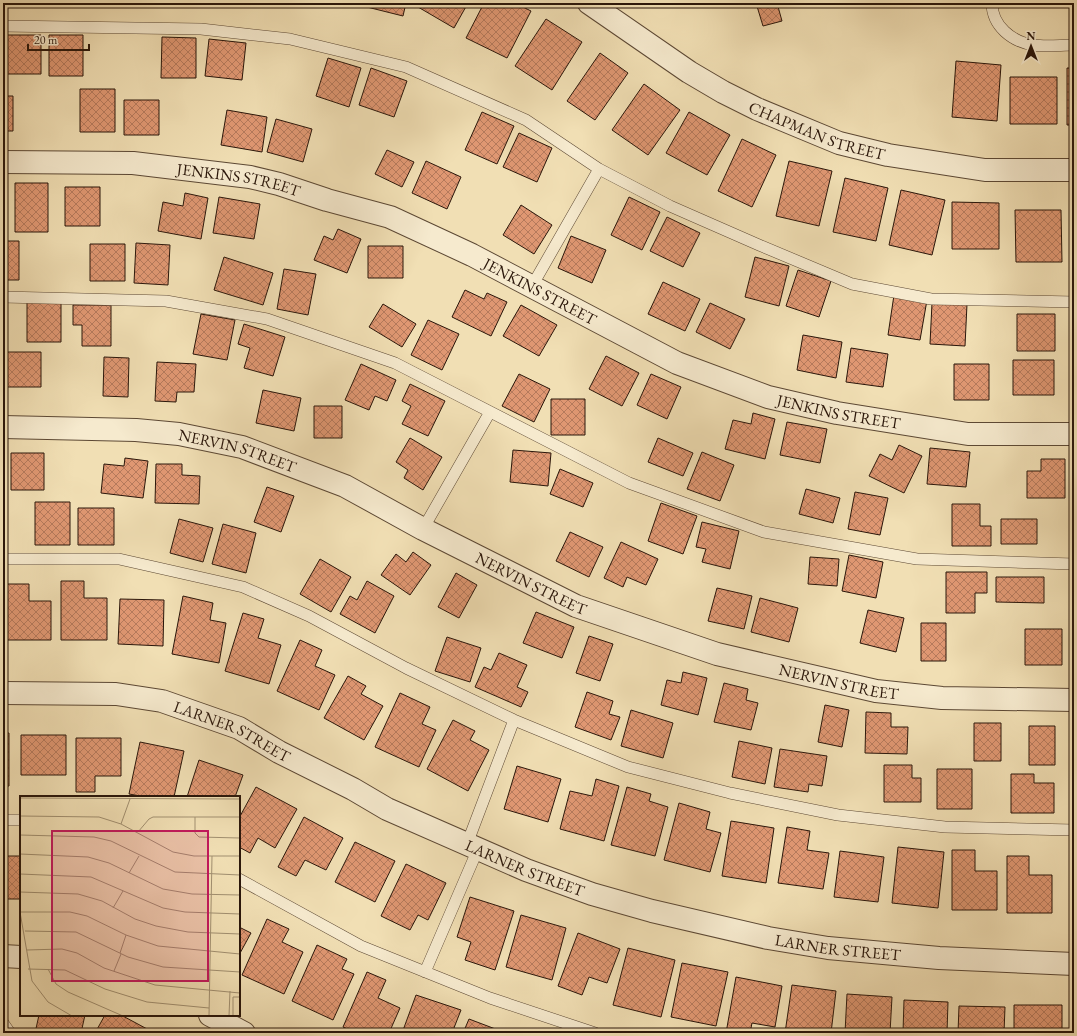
<svg xmlns="http://www.w3.org/2000/svg" width="1077" height="1036" font-family="'EB Garamond',serif">
<defs>
<pattern id="building-cross-hatch" width="8" height="8" patternUnits="userSpaceOnUse"><rect width="8" height="8" fill="#df9772"/><path d="M0 0l8 8M0 8l8-8" fill="none" stroke="#b57a5c"/></pattern>
</defs>
<rect width="100%" height="100%" fill="#f1dfb4"/>
<filter id="stains"><feTurbulence type="fractalNoise" baseFrequency=".005" numOctaves="4"/><feColorMatrix values="0 0 0 0 .2 0 0 0 0 .09 0 0 0 0 .02 0 0 0 .5 -.17"/></filter>
<radialGradient id="worn" r=".72"><stop offset=".6" stop-color="#630" stop-opacity="0"/><stop offset="1" stop-color="#630" stop-opacity=".3"/></radialGradient>
<path fill="url(#building-cross-hatch)" stroke="#2a160a" d="M360 3H406L403 16 359 5Z
M420 3H468L454 28 418 7Z
M484 3H515L531 11 507 58 466 38Z
M756 3H777L782 21 763 26Z
M546 19 582 42 552 90 515 66Z
M5 35H41V74H5Z
M49 35H83V76H49Z
M162 37 196 38V78H161Z
M209 39 246 43 242 80 205 76Z
M600 53 628 73 595 120 567 101Z
M328 58 361 68 349 107 316 96Z
M956 61 1001 65 997 121 952 117Z
M371 68 407 81 394 117 359 105Z
M1067 68H1074V125H1067Z
M1010 77H1057V124H1010Z
M644 84 680 110 648 155 612 130Z
M80 89H115V132H80Z
M3 96H13V131H3Z
M124 100H159V135H124Z
M227 110 267 117 262 152 221 145Z
M482 112 514 126 497 164 465 150Z
M689 112 730 135 707 175 666 153Z
M276 119 312 129 303 162 267 152Z
M519 133 552 148 537 182 503 167Z
M742 139 776 155 752 207 718 191Z
M387 150 414 162 402 187 375 174Z
M426 161 461 177 447 209 412 193Z
M789 161 832 171 819 226 776 216Z
M845 178 888 188 876 241 833 232Z
M15 183H48V232H15Z
M65 187H100V226H65Z
M901 190 945 200 932 255 889 245Z
M185 193 208 198 201 239 158 231 163 202 183 206Z
M219 197 260 204 254 239 213 233Z
M629 197 660 212 642 250 611 235Z
M952 202 999 203V249H952Z
M521 205 552 225 534 254 503 235Z
M1015 210H1061L1062 262H1016Z
M667 217 700 233 683 267 650 251Z
M338 229 361 239 347 273 314 260 324 236 333 240Z
M571 236 606 250 592 283 558 268Z
M3 241H19V280H3Z
M136 243 170 245 168 285 134 283Z
M90 244H125V281H90Z
M368 246H403V278H368Z
M224 257 273 273 263 305 214 290Z
M755 257 789 266 779 306 745 297Z
M284 269 316 274 308 315 277 309Z
M798 270 831 281 819 317 786 306Z
M663 282 700 299 685 331 648 314Z
M465 290 484 299 487 293 507 302 491 336 452 317Z
M894 295 927 300 920 340 888 335Z
M27 301H61V342H27Z
M710 303 745 319 730 349 696 332Z
M932 303 967 304 965 346 930 344Z
M383 304 416 324 402 347 369 327Z
M73 305H111V346H82V325H73Z
M521 305 557 325 539 356 503 336Z
M201 314 235 320 227 360 193 354Z
M1017 314H1055V351H1017Z
M428 320 459 334 442 370 411 355Z
M244 324 285 337 273 376 244 368 250 348 238 344Z
M803 335 842 342 836 378 797 370Z
M851 348 888 354 883 387 846 382Z
M3 352H41V387H3Z
M606 356 639 373 622 406 589 389Z
M104 357 129 358 128 397 103 396Z
M1013 360H1054V395H1013Z
M157 362 196 364 194 392H177L176 402 155 401Z
M361 364 396 380 387 401 375 396 369 410 345 400Z
M954 364H989V400H954Z
M519 374 550 389 534 422 502 406Z
M651 374 681 387 667 419 637 405Z
M410 384 445 401 428 436 402 424 411 406 402 401Z
M263 390 301 398 294 431 256 423Z
M551 399H585V435H551Z
M314 406H342V438H314Z
M753 413 775 419 765 459 725 449 733 420 751 424Z
M787 422 827 429 820 463 780 455Z
M410 438 442 457 423 490 404 478 408 470 396 462Z
M658 438 693 453 683 476 648 462Z
M899 445 922 456 904 493 869 476 880 454 892 460Z
M930 448 970 452 966 487 927 484Z
M513 450 551 453 548 486 510 482Z
M702 452 734 465 720 501 687 489Z
M11 453H44V490H11Z
M125 458 148 461 143 498 101 493 104 464 124 466Z
M1041 459H1065V498H1027V471H1041Z
M156 464H182V475L200 476 199 504 155 503Z
M560 469 593 483 583 507 550 494Z
M267 487 294 496 281 532 254 522Z
M806 489 840 498 833 523 799 514Z
M855 492 888 498 880 535 848 529Z
M35 502H70V545H35Z
M661 503 697 516 683 554 648 541Z
M952 504H980V526H991V546H952Z
M78 508H114V545H78Z
M179 519 213 528 203 562 170 553Z
M1001 519H1037V544H1001Z
M702 522 739 531 730 569 702 562 706 549 696 547Z
M223 524 256 533 246 573 212 564Z
M570 532 603 547 589 577 556 561Z
M621 542 658 559 646 585 627 577 623 587 604 578Z
M413 552 431 565 410 595 381 575 396 554 406 562Z
M849 555 883 562 876 598 842 591Z
M810 557 839 559 837 586 808 584Z
M320 559 351 577 331 612 300 594Z
M946 572H987V593H975V613H946Z
M456 573 477 585 459 618 438 607Z
M996 577H1044V603L996 602Z
M61 581H84V598H107V640H61Z
M367 581 394 596 375 633 340 614 350 596 357 600Z
M6 584H29V601H51V640H6Z
M717 588 752 596 744 629 708 621Z
M183 596 213 603 210 620 226 623 219 663 172 654Z
M760 598 798 608 789 642 751 632Z
M120 599 164 600 163 646 118 644Z
M868 610 904 618 896 652 860 643Z
M536 612 574 627 562 658 523 643Z
M243 613 264 619 258 638 281 645 269 684 225 671Z
M921 623H946V661H921Z
M1025 629H1062V665H1025Z
M589 636 613 644 600 681 576 673Z
M447 637 481 648 470 682 435 671Z
M300 640 322 650 315 666 335 675 319 710 277 691Z
M499 653 527 665 517 687 528 692 521 707 475 687 484 667 491 670Z
M683 672 707 678 698 715 661 705 667 680 681 683Z
M348 676 366 686 361 694 383 706 364 740 324 718Z
M724 683 748 689 746 700 758 703 751 730 714 722Z
M587 692 613 701 609 714 620 717 611 740 575 727Z
M400 693 430 707 422 724 436 730 419 767 375 747Z
M825 705 849 710 842 747 818 742Z
M631 710 673 723 663 758 621 746Z
M866 712 891 713V727H908L907 754 865 753Z
M453 720 475 731 470 740 489 750 468 791 427 769Z
M974 723H1001V761H974Z
M1029 726H1055V765H1029Z
M3 733H9V786H3Z
M21 735H66V775H21Z
M76 738H121V776H95V792H76Z
M739 741 772 748 765 784 732 777Z
M140 742 184 751 174 797H146L129 794Z
M780 749 827 756 822 786 809 784 808 792 774 787Z
M199 760 243 775 235 797H187Z
M884 765H912V778H921V802H884Z
M517 766 561 779 548 822 504 809Z
M937 769H972V809H937Z
M1011 774H1034V783H1054V813H1011Z
M596 779 619 786 604 841 560 829 570 791 592 796Z
M256 787 297 809 275 848 258 838 250 853 239 847V818Z
M627 787 651 794 649 801 668 807 655 856 611 845Z
M679 803 710 812 706 829 721 833 710 872 664 860Z
M304 817 343 838 326 870 305 860 296 876 278 867Z
M731 821 774 828 766 883 722 876Z
M787 827 810 831 807 850 829 853 823 889 778 883Z
M355 842 395 861 375 902 335 882Z
M898 847 944 852 938 908 892 903Z
M952 850H975V871H997V910H952Z
M840 851 884 857 878 902 834 897Z
M3 856H21V899H3Z
M1007 856H1029V875H1052V913H1007Z
M406 864 446 883 428 920 418 915 410 930 381 916Z
M470 897 514 911 495 970 465 960 471 942 457 937Z
M521 915 566 928 552 980 506 967Z
M267 919 289 929 282 942 303 952 284 994 242 975Z
M239 927 251 933 239 955Z
M578 933 620 949 607 983 589 977 582 995 558 986Z
M317 945 347 959 342 969 354 974 333 1020 292 1001Z
M628 948 675 960 661 1017 613 1005Z
M682 963 728 972 716 1026 671 1017Z
M367 972 386 980 378 998 400 1008 389 1033H357L343 1027Z
M736 977 782 986 775 1027 752 1023 750 1033H726Z
M792 985 836 991 831 1033H785Z
M847 994 892 997 890 1033H845Z
M416 995 461 1010 452 1033H402Z
M904 1000 948 1002 947 1033H903Z
M1014 1005H1062V1033H1014Z
M959 1006 1005 1007 1004 1033H958Z
M39 1015H85L81 1033H35Z
M105 1015H121L149 1030 148 1033H95Z
M469 1019 506 1033H463Z"/>
<g fill="none" stroke-linecap="round" stroke-linejoin="round">
<defs>
<path id="lane" d="M992 3C992 26 1012 42 1034 45 1046 47 1061 45 1074 45
M3 26 201 29 290 39 406 67 526 120 599 169 670 206 759 245 852 284 931 299 1074 302
M532 286 599 169
M3 297 166 301 267 319 395 363 629 483 764 532 917 559 1074 564
M423 529 490 412
M3 559H119L243 587 309 616 406 668 514 720 628 767 730 793 838 815 945 827 1074 830
M3 820H21
M467 844 514 720
M239 879 361 946 490 998 595 1033
M425 972 478 849
M3 1023 10 1033"/>
<g id="street">
<path id="s1" d="M589 3 689 72 723 92 757 109 839 143 888 155 985 170H1074"/>
<path id="s2" d="M3 162 133 163 250 177 279 184 327 200 390 217 472 255 677 363 768 397 837 413 968 434H1074"/>
<path id="s3" d="M3 427 136 430 179 434 242 447 345 486 423 529 576 606 717 654 876 691 942 698 1074 700"/>
<path id="s4" d="M3 693 116 694 162 701 239 728 279 752 353 789 387 809 526 870 592 894 652 911 768 938 828 948 939 958 1074 964"/>
<path d="M3 956 21 957"/>
<path d="M210 1015 244 1033"/>
</g>
</defs>
<use href="#lane" stroke="#5c4834" stroke-width="12"/>
<use href="#street" stroke="#5c4834" stroke-width="24"/>
<use href="#lane" stroke="#f6eace" stroke-width="11"/>
<use href="#street" stroke="#f6eace" stroke-width="22"/>
</g>
<g text-anchor="middle" dominant-baseline="central" stroke-width="3" stroke-linejoin="round" paint-order="stroke">
<g font-size="16" fill="#2a160a" stroke="#f6eace">
<text stroke="none"><textPath href="#s1" startOffset="263">CHAPMAN STREET</textPath></text>
<text stroke="none"><textPath href="#s2" startOffset="237">JENKINS STREET</textPath></text>
<text stroke="none"><textPath href="#s2" startOffset="561">JENKINS STREET</textPath></text>
<text stroke="none"><textPath href="#s2" startOffset="885">JENKINS STREET</textPath></text>
<text stroke="none"><textPath href="#s3" startOffset="237">NERVIN STREET</textPath></text>
<text stroke="none"><textPath href="#s3" startOffset="561">NERVIN STREET</textPath></text>
<text stroke="none"><textPath href="#s3" startOffset="885">NERVIN STREET</textPath></text>
<text stroke="none"><textPath href="#s4" startOffset="236">LARNER STREET</textPath></text>
<text stroke="none"><textPath href="#s4" startOffset="560">LARNER STREET</textPath></text>
<text stroke="none"><textPath href="#s4" startOffset="884">LARNER STREET</textPath></text>
</g>
</g>
<g transform="translate(20 796)">
<rect width="220" height="220" fill="#f1dfb4"/>
<path fill="none" stroke="#a18f70" stroke-width="1" d="M0 2 220 3M0 20 79 21 101 28 153 56 174 60H220M175 21V37L179 41 220 42M101 28 110 3M118 36 129 23 133 21H220M0 39 74 41 91 45 155 76 220 79M0 58 68 61 89 67 143 93 172 98 220 99M109 77 119 60M0 78 71 81 143 112 165 116 220 118M0 96 58 98 82 105 115 123 136 130 168 136 220 138M93 112 103 95M0 116H50L67 120 106 139 138 150 220 158M0 116 12 185 28 206 52 220M5 135 56 136 108 161 143 171 220 176M7 154 42 153 57 157 84 172 135 189 220 197M100 157 106 139M8 173 45 174 85 193 127 206 189 212M28 173 36 188 48 196 103 220M94 175 101 158M189 220 192 60M209 220 210 195M213 220V201H220"/>
<path fill="#c2185b" fill-opacity="0.15" stroke="#c2185b" stroke-width="2" d="M32 35H188V185H32Z"/>
<rect width="220" height="220" fill="none" stroke="#2a160a" stroke-width="2"/>
</g>
<rect width="1077" height="1036" fill="none" stroke="#f1dfb4" stroke-width="16"/>
<rect x="4" y="4" width="1069" height="1028" fill="none" stroke="#2a160a" stroke-width="2"/>
<rect x="8" y="8" width="1061" height="1020" fill="none" stroke="#2a160a"/>
<g transform="translate(1031 46)" stroke="#f6eace" stroke-width="3" paint-order="stroke">
<path d="M0-3L7 15L0 10L-7 15Z" fill="#2a160a"/>
<text y="-6" font-size="11" font-weight="bold" text-anchor="middle" fill="#2a160a">N</text>
</g>
<path d="M28 44v6h61v-6" fill="none" stroke="#2a160a" stroke-width="2"/>
<text x="34" y="44" font-size="12" fill="#2a160a" stroke="#f6eace" stroke-width="3" paint-order="stroke">20 m</text>
<rect width="100%" height="100%" filter="url(#stains)"/>
<rect width="100%" height="100%" fill="url(#worn)"/>
</svg>
